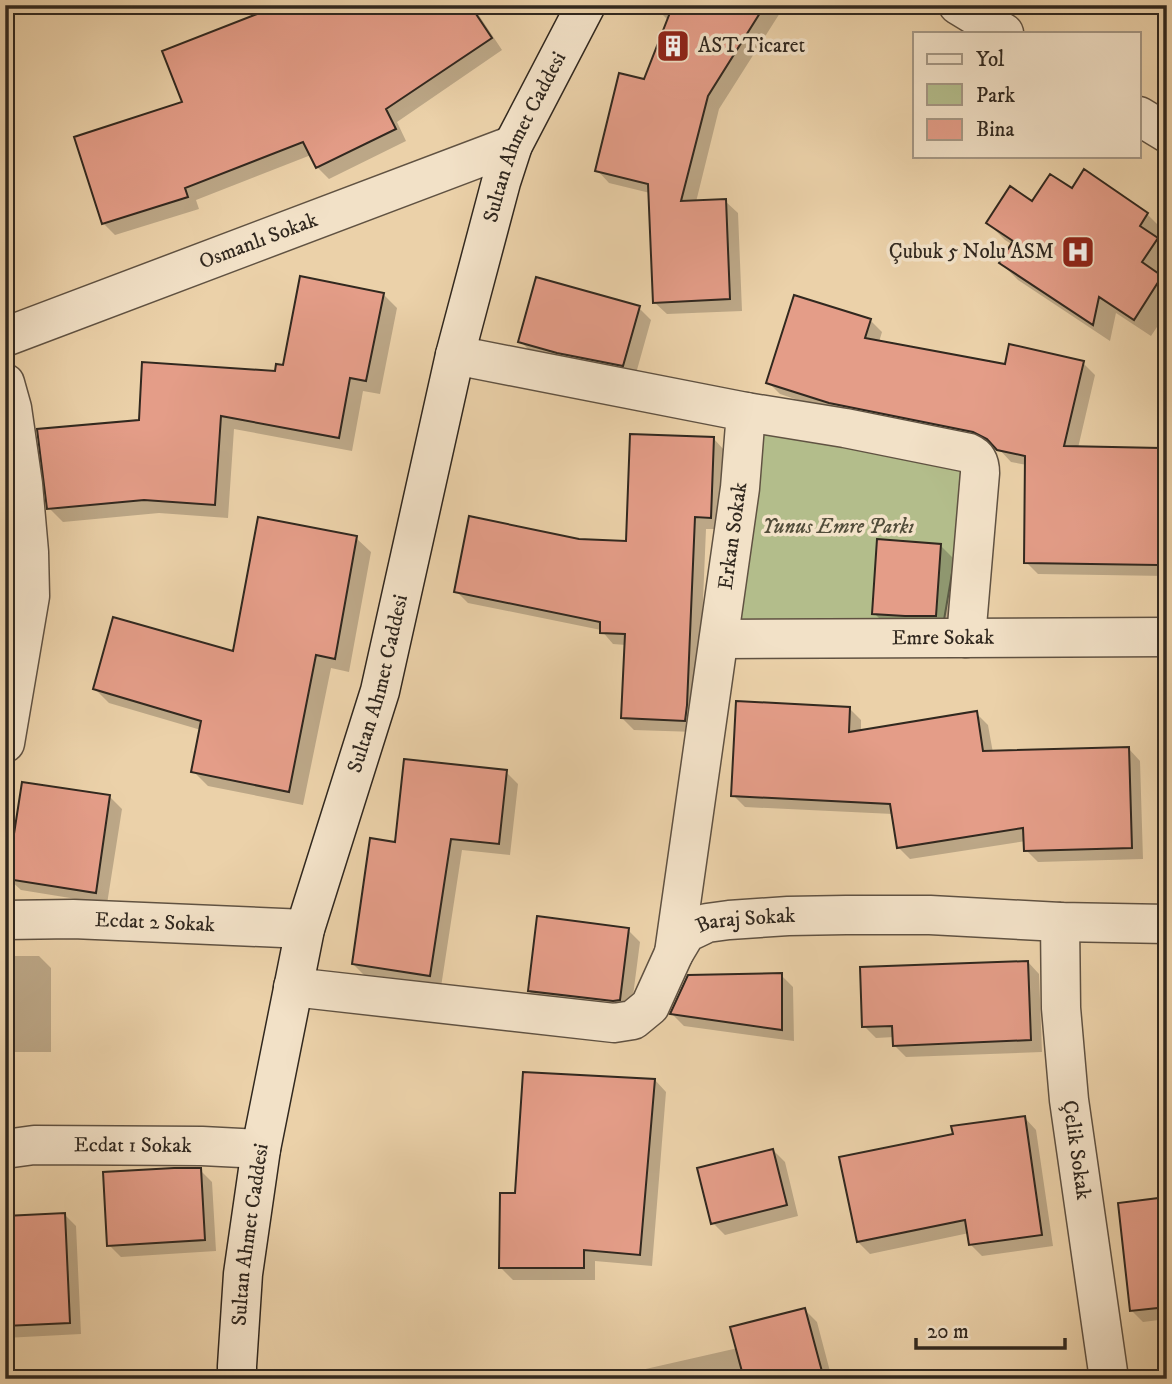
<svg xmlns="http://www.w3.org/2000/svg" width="1172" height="1384" font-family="'IM FELL DW Pica',serif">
<rect width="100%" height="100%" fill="#ebd1a9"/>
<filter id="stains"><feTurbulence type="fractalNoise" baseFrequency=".00286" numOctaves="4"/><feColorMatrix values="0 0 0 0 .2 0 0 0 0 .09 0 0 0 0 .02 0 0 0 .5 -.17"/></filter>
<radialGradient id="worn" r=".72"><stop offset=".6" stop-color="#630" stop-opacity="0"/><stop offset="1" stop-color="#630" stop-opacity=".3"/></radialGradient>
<path fill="#b3bd8b" stroke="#727255" stroke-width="2" d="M756 411 971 462 944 620 733 622Z"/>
<path fill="#0003" d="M390 5H472L502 50 397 122 406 141 329 179 317 167 311 155 196 200 199 209 115 235 104 224 184 103 257 15Z
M667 5H785L719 109 696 202 725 201 738 213 742 311 667 314 654 302 650 193 609 183 597 170 645 82 669 21 662 14Z
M1072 190 1147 214 1164 231 1158 241 1167 249V268L1161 277 1167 283V312L1151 336 1116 313 1110 341 1018 280 1001 263 1013 245 1005 240 988 223 1032 203Z
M383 294 397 308 380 394 363 391 352 451 234 429 228 518 159 513 63 522 49 508 140 422 276 373Z
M639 308 651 320 635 377 532 353 520 341Z
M870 320 882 332 879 342 1006 366 1083 363 1095 375 1078 448 1159 449 1167 457V576L1038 574 1026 562 1027 465 1011 462 998 448 987 443 843 415 780 394 768 382Z
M714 439 725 451 722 529H706L698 718 696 732 634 730 622 718 626 645 613 644 601 630 468 603 456 591 579 541 628 543Z
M356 538 371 552 349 672 331 668 303 805 208 786 193 771 201 730 109 703 95 689 235 653Z
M941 546 953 558 947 627 886 625 874 613Z
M849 708 861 720V732L976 713 988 725 993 753 1129 749 1140 761 1143 859 1038 862 1026 850V841L910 859 898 847 893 814 745 807 733 795Z
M506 772 518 784 510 855 462 850 441 987 365 976 353 964 397 844Z
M110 797 122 809 107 904 21 890 9 879Z
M628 930 640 942 631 1011 541 1003 529 991Z
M5 956H39L51 968V1052H5Z
M1028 962 1039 974 1042 1052 906 1057 894 1045V1037L876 1038 864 1026Z
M781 975 793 987 794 1041 684 1026 672 1014Z
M655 1080 666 1092 652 1266 595 1261V1280H513L501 1268 517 1194Z
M1025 1118 1036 1130 1053 1246 982 1256 970 1244 969 1233 870 1254 858 1242 955 1135Z
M773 1150 785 1162 798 1216 725 1235 713 1223Z
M200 1170 212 1182 216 1251 121 1257 109 1245Z
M1167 1199V1319L1143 1322 1131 1310Z
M64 1214 76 1226 81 1334 5 1338V1218Z
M805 1310 817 1322 832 1379H629L628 1373 738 1348Z
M297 1372H382L389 1379H297Z"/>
<path fill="#e49d88" stroke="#31281f" stroke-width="2" d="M273 5H470L492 38 386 109 396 129 316 168 303 142 185 188 188 197 102 224 74 137 182 102 162 51 257 14Z
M673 5H765L708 96 681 201 726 199 730 299 653 303 648 184 595 171 619 73 644 79Z
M1084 169 1148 213 1140 226 1158 238 1142 262 1162 276 1134 320 1099 297 1093 325 999 263 1013 241 986 223 1010 186 1032 201 1050 174 1072 188Z
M300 276 384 293 366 381 350 378 339 438 221 416 215 505 144 500 47 509 37 429 139 420 142 362 275 371 276 364 283 365Z
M536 277 640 306 623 366 557 353 518 342Z
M794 295 871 319 865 338 1005 364 1009 344 1084 361 1064 446 1160 448 1158 565 1024 563 1025 456 997 450 987 439 973 432 829 403 766 383Z
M630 434 714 437 711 518 695 517 687 705 685 721 621 718 625 634 600 633V622L454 592 469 516 579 539 626 541Z
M258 517 357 536 335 659 316 655 289 792 191 772 201 721 93 689 113 617 233 651Z
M877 539 941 544 936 616H905L872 614Z
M736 701 850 707 849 732 977 711 983 751 1129 747 1132 848 1024 851 1023 828 897 848 890 804 731 796Z
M404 759 507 770 499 844 451 839 430 976 352 964 370 838 395 842Z
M22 782 110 795 96 893 7 879Z
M537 916 629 928 620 1000 613 1001 528 991Z
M1028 961 1031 1040 893 1046 892 1026 862 1027 860 967Z
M782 973V1030L670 1014 688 975Z
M523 1072 655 1079 640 1255 584 1250V1268H499L500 1193H515Z
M1025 1116 1042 1235 969 1245 965 1220 857 1242 839 1157 953 1134 951 1126Z
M773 1149 787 1205 711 1224 697 1168Z
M174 1168H201L205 1240 107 1246 103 1172Z
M1167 1197V1307L1130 1311 1118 1203Z
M65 1213 70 1323 5 1326V1216Z
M805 1308 824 1379H744L730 1327Z"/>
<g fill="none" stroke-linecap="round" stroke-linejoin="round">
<defs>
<g id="street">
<path d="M958 5 1004 33"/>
<path d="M1139 116 1167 133"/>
<path id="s1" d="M5 337 513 145"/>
<path d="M455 355 746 412 740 488 674 953"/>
<path d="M5 383 12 408 23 484 29 552 30 596 5 743"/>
<path d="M746 412 845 428 969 453C978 457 980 463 980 473L966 638"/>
<path id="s2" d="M719 639 1167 637"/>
<path id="s3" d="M5 920 73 919 305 929"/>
<path id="s4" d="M1060 922 1061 1008 1069 1100 1109 1379"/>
<path id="s5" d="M293 987 614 1023 633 1020 650 1006 674 953 686 933 707 923 729 920 788 916 846 915H930L1060 922 1167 924"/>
<path id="s6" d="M5 1149 34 1145 202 1146 261 1149"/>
</g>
<g id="secondary">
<path id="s7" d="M237 1379V1366L243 1274 261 1149 305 929 380 691 455 355 501 182 513 145 586 5"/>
</g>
</defs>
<use href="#street" stroke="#605242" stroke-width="41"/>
<use href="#secondary" stroke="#31281f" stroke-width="41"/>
<use href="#street" stroke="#f2e1c7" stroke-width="38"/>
<use href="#secondary" stroke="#f2e1c7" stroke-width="38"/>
</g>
<defs>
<symbol id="building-square" viewBox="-11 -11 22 22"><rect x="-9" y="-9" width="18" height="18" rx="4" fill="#8f2418" stroke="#f2e1c7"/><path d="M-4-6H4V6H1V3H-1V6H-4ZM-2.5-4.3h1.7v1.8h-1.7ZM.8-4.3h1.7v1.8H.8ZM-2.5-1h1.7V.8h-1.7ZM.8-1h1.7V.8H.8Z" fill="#fff"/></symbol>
<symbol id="hospital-square" viewBox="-11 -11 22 22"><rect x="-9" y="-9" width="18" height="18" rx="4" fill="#8f2418" stroke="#f2e1c7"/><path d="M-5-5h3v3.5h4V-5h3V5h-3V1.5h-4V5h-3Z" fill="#fff"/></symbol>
</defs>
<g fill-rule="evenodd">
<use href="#building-square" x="654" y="27" width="38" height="38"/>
<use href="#hospital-square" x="1059" y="233" width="38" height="38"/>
</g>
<g text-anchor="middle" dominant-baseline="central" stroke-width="7" stroke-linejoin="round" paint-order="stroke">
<g font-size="21" fill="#31281f" stroke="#f2e1c7" text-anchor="start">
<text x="698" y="46">AST Ticaret</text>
<text x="1054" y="252" text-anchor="end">Çubuk 5 Nolu ASM</text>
</g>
<g font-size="21" fill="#31281f" stroke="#f2e1c7">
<text stroke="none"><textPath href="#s7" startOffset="1279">Sultan Ahmet Caddesi</textPath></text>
<text stroke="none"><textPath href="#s1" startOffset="271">Osmanlı Sokak</textPath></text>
<text transform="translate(733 536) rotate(-82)">Erkan Sokak</text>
<text stroke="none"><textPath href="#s2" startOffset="224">Emre Sokak</textPath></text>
<text stroke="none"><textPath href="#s7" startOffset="712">Sultan Ahmet Caddesi</textPath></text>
<text stroke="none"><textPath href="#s3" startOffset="150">Ecdat 2 Sokak</textPath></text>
<text stroke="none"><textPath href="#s5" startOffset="508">Baraj Sokak</textPath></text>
<text stroke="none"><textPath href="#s6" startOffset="128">Ecdat 1 Sokak</textPath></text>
<text stroke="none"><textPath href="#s4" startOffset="229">Çelik Sokak</textPath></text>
<text stroke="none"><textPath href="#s7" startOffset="145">Sultan Ahmet Caddesi</textPath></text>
</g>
<g font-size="21" font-style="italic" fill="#524d3a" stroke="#f2e1c7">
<text x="838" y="527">Yunus Emre Parkı</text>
</g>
</g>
<rect width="1172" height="1384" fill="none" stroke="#ebd1a9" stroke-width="28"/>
<rect x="7" y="7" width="1158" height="1370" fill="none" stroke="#31281f" stroke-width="3.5"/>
<rect x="14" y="14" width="1144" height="1356" fill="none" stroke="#31281f" stroke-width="2"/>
<rect x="913" y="32" width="228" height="126" fill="#f2e1c7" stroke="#a59784" stroke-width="2"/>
<rect x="927" y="54" width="35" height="10" fill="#f2e1c7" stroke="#a59784" stroke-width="2"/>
<text x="976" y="66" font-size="21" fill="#31281f">Yol</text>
<rect x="927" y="84" width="35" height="21" fill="#b3bd8b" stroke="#a59784" stroke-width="2"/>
<text x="976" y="102" font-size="21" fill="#31281f">Park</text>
<rect x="927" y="119" width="35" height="21" fill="#e49d88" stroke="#a59784" stroke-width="2"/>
<text x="976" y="136" font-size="21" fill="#31281f">Bina</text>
<path d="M916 1338v10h149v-10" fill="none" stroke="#31281f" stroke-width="3.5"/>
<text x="927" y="1338" font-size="21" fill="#31281f" stroke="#f2e1c7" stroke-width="5" paint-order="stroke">20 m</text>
<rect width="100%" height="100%" filter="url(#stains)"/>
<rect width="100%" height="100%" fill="url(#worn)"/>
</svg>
